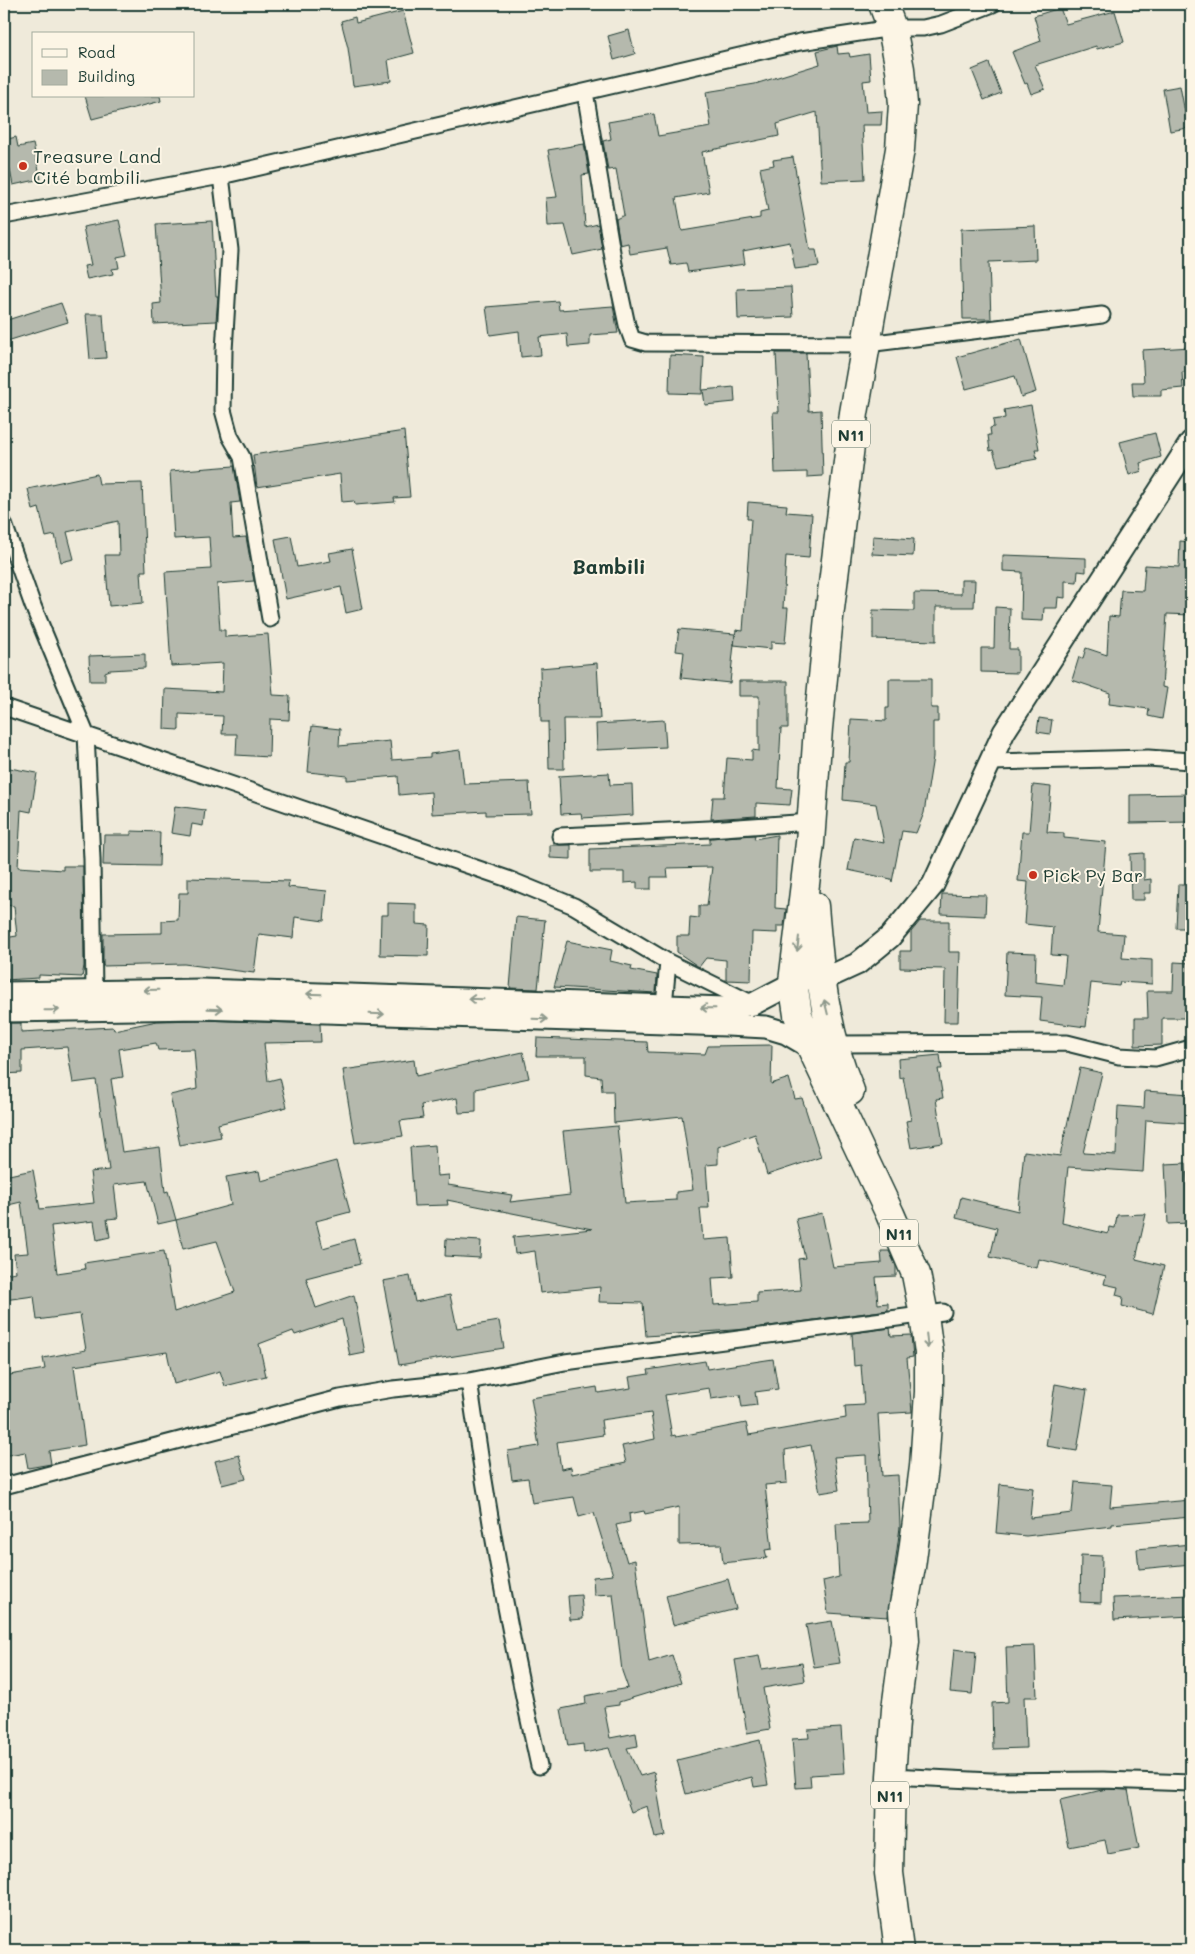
<svg xmlns="http://www.w3.org/2000/svg" width="1195" height="1954" font-family="Mali,sans-serif">
<rect width="100%" height="100%" fill="#efeada"/>
<filter id="ink" filterUnits="userSpaceOnUse"><feTurbulence type="fractalNoise" baseFrequency=".02" numOctaves="2"/><feDisplacementMap in="SourceGraphic" scale="10" xChannelSelector="R" yChannelSelector="G"/><feConvolveMatrix kernelMatrix="1 2 1 2 8 2 1 2 1" color-interpolation-filters="sRGB"/></filter>
<g filter="url(#ink)">
<path fill="#b5b9ad" stroke="#1f3d34" fill-rule="evenodd" d="M1060 8 1066 24 1115 11 1124 42 1097 49 1096 46 1035 65 1045 89 1031 94 1027 83 1025 84 1012 52 1041 41 1034 16Z
M403 11 414 53 388 60 391 81 353 86 348 48 341 21 355 17 356 23Z
M629 30 635 54 614 60 608 36Z
M837 46 838 54 849 53 850 57 869 54 871 80 863 81 866 112 882 111 881 125H862L865 179 821 181 817 112 777 124 779 136 702 152 709 192 676 198 682 231 760 218V213L768 211 760 168 774 165 773 160 793 157 810 250H816L819 266 795 269 790 242 743 251 745 264 688 272 686 263 671 265 667 248 630 254 628 243 620 245 616 219 624 215 616 169 608 170 603 141 611 139 608 122 654 114 658 136 711 127 706 92 755 84 820 64 817 51Z
M989 63 1001 93 984 100 972 70Z
M1180 86 1188 128 1170 131 1163 89Z
M85 96H160L161 101 92 119Z
M16 137 18 147 33 144 41 179 13 185 4 140Z
M584 144 589 174 582 175 585 227 598 224 602 249 573 255 565 225 548 226 546 198 557 197 548 150Z
M119 220 127 255 117 257 119 268 112 269 113 274 87 279 84 266 91 265 83 227Z
M212 221 216 296H218L216 321 154 324 153 304 161 303 156 224Z
M1035 226 1036 260 989 262 991 319H963L961 229Z
M791 287 793 317 738 319 737 289Z
M558 301 559 310 613 306 618 333 590 335V345L568 347 567 334 539 337 541 355 521 357 519 331 490 335 486 307Z
M61 303 68 322 4 342V321Z
M86 314H103L106 358 90 359Z
M1021 339 1036 392 1021 397 1015 376 966 389 957 357Z
M1191 347V372H1182L1183 388 1161 390V396H1133L1132 382H1144L1142 350Z
M776 353H806L809 411 821 410 823 476 807 477V472L775 473 773 412H779Z
M670 355 704 357 702 394 669 393Z
M734 387 735 402 705 405 703 390Z
M1031 405 1039 449H1035L1037 459 998 466 993 450 990 451 988 435H991L990 428 994 427 993 420 1005 418 1004 410Z
M404 431 410 497 394 498 395 502 355 505 354 501 342 502 340 474 257 487 253 455Z
M1155 433 1161 457 1140 463 1142 471 1129 475 1120 442Z
M234 466 240 502 231 503 233 538 246 537 254 581 217 584 220 630H225V637L268 634 273 695 290 696 289 720 270 719 269 757 236 755 237 734H222L223 716 179 714V730L164 729 165 689 222 692 223 663 171 666 165 572 211 569 209 537 174 539 170 471Z
M97 474 99 484 142 483 146 571H141L143 603 109 606 105 555H119L118 521 67 532 74 559 61 562 55 535 46 537 39 508 33 510 28 489Z
M748 502 787 505 786 512 812 514 809 558 786 556 783 608H788L785 643 771 642V649L734 645 736 630 743 631 751 519H747Z
M291 536 297 567 331 561 329 553 352 549 363 609 346 613 341 587 286 599 275 539Z
M873 536 914 539 913 556 872 554Z
M1180 541 1191 542V615L1167 614 1162 687 1167 688 1162 719 1148 716 1149 709 1109 704 1110 693 1072 680 1079 657 1083 658 1086 648 1107 655 1109 616 1119 617 1121 590 1143 591 1145 565 1179 567Z
M1003 555 1086 558V572L1078 571 1077 582 1065 581V598L1058 597 1057 608H1044L1043 621 1021 620 1022 572 1003 571Z
M961 580H975L974 607H936V641L873 639V610L914 611V593L961 594Z
M995 607 1010 608 1009 649H1018V673L981 672V648H994Z
M679 629 735 634 730 683 681 678 684 652 676 651Z
M145 654V668L110 670 105 672V681H90L89 656Z
M597 663 600 719H563L564 769H549L548 722H541L540 668Z
M889 679H931V708H938V722H933V757L924 813 916 833 902 831 892 882 891 879 848 870 854 837 884 843 876 804 843 800 845 762H849L851 719 886 721V708H889Z
M739 681H788V728H781L778 788 792 789 790 805 756 803V816L711 819 713 797H724L727 758 752 760V750L759 751V696H739Z
M1039 718 1052 720 1050 734 1037 732Z
M664 720 666 747 597 750 596 724Z
M312 726 340 729 339 746 390 741 392 760 430 757V754L460 750 464 784 529 782 531 814 486 815V811L432 814 431 792 399 795 398 776 347 780V776L308 772Z
M4 767 37 773 31 812 21 810 18 867 63 870V866H83L84 966 82 977 39 975V978L4 980V938L17 936 14 906 4 905Z
M609 773 610 785 632 784 633 815 582 818 581 813 561 814 559 776Z
M1033 785 1051 787 1047 832 1064 833V838L1106 842 1098 932 1124 934 1122 958 1152 960V984L1120 982 1119 986 1091 983 1086 1027 1040 1021 1042 997 1005 995 1007 952 1036 953 1035 982 1063 985 1066 956 1051 955 1053 927 1025 924 1028 882 1018 881 1022 832H1029Z
M1191 794V822L1130 823V795Z
M175 806 205 810 203 826 192 824 190 836 171 833Z
M131 831 160 832 159 866 103 865 104 835H131Z
M755 835 754 839 777 835 775 908 786 909 784 926H777V933L752 932 751 981 726 980V960L706 958 699 967 677 952V936H689L690 917 699 918V906H707L712 867 667 868 668 877H651V889H637V882L624 883V872H590V849L710 844V838Z
M550 845H571V859L550 858Z
M1144 853V880L1151 879V893H1144V900H1131L1130 854Z
M188 878 289 881 288 887 327 891 324 921 295 917 293 938 259 934 254 973 184 964 103 966V934L162 933V921L178 920 179 893H188Z
M1178 885H1191V928H1176Z
M942 894 986 895 985 916 941 914Z
M388 903 416 904V924L429 925 428 956 380 955 381 915H388Z
M516 917 545 920 538 989 510 988Z
M920 921H949V952H960L958 1022H944L945 969 900 968V951H911V932Z
M567 941 612 950 610 961 632 966 631 970 657 975 656 993 554 987Z
M1174 962 1191 963V1018H1162V1045L1135 1046V1018H1148L1147 991H1173Z
M201 1020 320 1024 321 1042 264 1043 268 1081 280 1078 287 1107 218 1124 221 1137 180 1145 170 1095 197 1089 194 1049 158 1050 156 1043 119 1049 123 1077 111 1079 122 1152 160 1147 165 1192 168 1191 176 1220 231 1205 226 1177 259 1171 261 1181 336 1161 350 1212 316 1221 323 1248 354 1239 360 1264 306 1278 316 1308 354 1295 365 1353 350 1356 342 1319 295 1335 293 1331 259 1344 266 1376 225 1386 220 1371 174 1384 167 1352 74 1366 85 1445 49 1451 51 1464 28 1468 25 1452 4 1456V1376L45 1369 43 1358 86 1350 80 1314 37 1320 34 1296 4 1300V1274L16 1272 14 1254 28 1253 21 1202 4 1206V1176L33 1170 40 1209 94 1203 90 1172 109 1170 96 1080 73 1083 67 1047 22 1050V1073L4 1074V1023H21V1032L113 1027 114 1030 157 1021ZM147 1181 158 1224 176 1220 183 1249 217 1241 235 1292 174 1312 164 1251 84 1263 85 1269 57 1273 51 1226 94 1221 97 1240 110 1237 107 1219 118 1218 114 1185Z
M537 1038 647 1042 648 1052 705 1054 708 1046 772 1045 771 1084 789 1078 795 1099 802 1098 821 1157 767 1175 755 1134 718 1147V1164L706 1165 709 1208H700L703 1240 730 1238 733 1277 712 1278 714 1305 757 1302V1293L801 1290 798 1259 805 1258 796 1219 822 1213 833 1267 882 1263 881 1251H889L896 1266V1276L876 1277 878 1304 888 1303V1310L747 1329 646 1336 643 1303 599 1302 600 1287 540 1293 535 1251 515 1254 513 1237 592 1229 447 1200 448 1205 414 1206 410 1147 435 1145 437 1176 449 1175 448 1185 512 1195 510 1202 570 1195 563 1131 617 1126 625 1203 676 1200V1192L693 1190 682 1116 614 1123 613 1091H602L601 1077 586 1075V1056H536Z
M523 1052 529 1078 476 1089V1112L459 1113 457 1098 421 1105 423 1118 400 1121 403 1136 355 1143 343 1070 414 1060 416 1076Z
M940 1055 942 1069H938L943 1098 936 1099 943 1143 911 1148 906 1121 911 1120 903 1077 899 1078 898 1059Z
M1080 1068 1102 1073 1083 1153 1116 1155 1118 1106 1144 1108 1145 1091 1191 1094V1123L1146 1120 1143 1172 1068 1167 1062 1223 1108 1234 1109 1227 1115 1228 1117 1215 1146 1214 1136 1259 1164 1266 1153 1314 1122 1306 1123 1297 1116 1295 1118 1287 1104 1284 1106 1276 1039 1259 1037 1268 990 1257 997 1228 956 1218 961 1197 1018 1211 1024 1151 1060 1156Z
M1186 1163 1189 1223 1168 1224 1165 1164Z
M446 1239 481 1241 480 1258 445 1256Z
M410 1276 415 1302 450 1295 457 1328 499 1321 504 1348 399 1365 383 1281Z
M890 1328 891 1336 911 1335 913 1357 907 1358 912 1412 878 1414 882 1476 898 1475 900 1527 888 1617 828 1613 823 1581 839 1577 836 1524 868 1523 866 1455 834 1457 839 1490 820 1493 811 1445 785 1450 787 1483 765 1485 772 1549 765 1550 767 1558 723 1563 721 1544 679 1545V1507L645 1514 644 1511 629 1514 630 1522 616 1525 627 1562 635 1560 649 1662 672 1655 681 1683 619 1702V1705L604 1707 610 1738 636 1733 638 1746 627 1748 640 1776 654 1772 665 1836 655 1838 647 1806 631 1812 609 1748 584 1753 583 1744 568 1746 561 1709 586 1704 585 1696 628 1688 622 1671 613 1594 594 1595 593 1577 613 1575 594 1513 579 1517 574 1497 532 1503 528 1478 512 1480 508 1451 539 1446 531 1398 597 1387 598 1393 631 1388 629 1377 649 1374 648 1370 705 1361 707 1369 773 1359 778 1389 755 1392 757 1405 742 1407 740 1395 711 1399 709 1388 665 1395 672 1436 675 1435 676 1437 746 1423 749 1435 846 1418 845 1406 864 1405 861 1365 854 1366 852 1333ZM651 1413 655 1439 622 1446 626 1463 572 1474 571 1467 561 1469 557 1442 603 1435 601 1420Z
M1055 1384 1087 1390 1077 1451 1046 1446Z
M239 1455 246 1479 222 1485 215 1461Z
M1075 1482 1112 1485 1110 1507 1191 1500V1517L1112 1524V1526L1026 1536 996 1533 1000 1484 1033 1488 1030 1518 1072 1513Z
M1191 1544V1564L1139 1569 1137 1549Z
M1081 1555 1102 1556 1101 1603 1080 1602Z
M728 1579 736 1609 673 1625 666 1595Z
M581 1595 583 1619 570 1620 568 1596Z
M1191 1595V1616L1114 1620 1113 1598Z
M832 1621 840 1663 814 1667 806 1625Z
M1035 1646 1037 1697H1024L1026 1748 993 1749 992 1703 1008 1702 1006 1647Z
M954 1649 976 1652 972 1694 950 1692Z
M759 1656 762 1669 802 1663 805 1681 763 1688 770 1729 747 1733 735 1660Z
M841 1728 844 1773 810 1775 811 1787 796 1788 792 1739 809 1738 808 1730Z
M760 1740 768 1785 754 1787 752 1777 686 1794 677 1760Z
M1106 1789 1128 1790 1139 1848 1108 1854 1105 1840 1069 1847 1060 1800Z"/>
<g fill="none" stroke-linecap="round" stroke-linejoin="round">
<defs>
<path id="street" d="M585 92 614 264 627 325 632 339 646 343 867 344 1102 315
M221 176 230 250 224 351 223 410 230 436 242 457 270 619
M4 216 221 176 800 42 892 28H923L941 24 993 4
M4 524 33 606 86 734 92 859 94 992
M4 707 508 879 574 906 668 962 753 1004
M991 762 1148 758 1191 761
M560 836 709 829 811 822
M664 1006 668 962
M835 1044 1067 1043 1119 1056 1155 1058 1191 1048
M469 1381C487 1510 510 1638 539 1766
M4 1486 340 1398 393 1389 469 1381 565 1362 943 1312
M891 1776 991 1781 1103 1780 1191 1783"/>
<path id="secondary" d="M4 993 202 990 725 1008 753 1004 799 980 805 978 820 981 857 964 890 937 933 885 1004 732 1191 442
M4 1011 201 1008 727 1025 766 1027 786 1033 815 1050"/>
<path id="highway" d="M883 4 892 28 900 69 903 104 900 149 854 413 829 617 818 728 810 843 793 982 798 1015 805 1034 890 1214 916 1274 924 1315 929 1353V1392L924 1467 911 1567 903 1610 905 1641 896 1709 891 1776 889 1873 899 1950
M814 906C819 969 825 1031 850 1091"/>
</defs>
<use href="#street" stroke="#1f3d34" stroke-width="19"/>
<use href="#secondary" stroke="#1f3d34" stroke-width="25"/>
<use href="#highway" stroke="#1f3d34" stroke-width="31"/>
<use href="#street" stroke="#fcf5e5" stroke-width="15"/>
<use href="#secondary" stroke="#fcf5e5" stroke-width="21"/>
<use href="#highway" stroke="#fcf5e5" stroke-width="28"/>
</g>
<defs><path id="oneway-shaft" d="M-6 0H5M1.5-3L5.5 0L1.5 3" fill="none" stroke-width="1.6" stroke-linecap="round" stroke-linejoin="round" transform="scale(1.25)"/></defs>
<g stroke="#8e998c">
<use href="#oneway-shaft" transform="translate(798 944) rotate(97)"/>
<use href="#oneway-shaft" transform="translate(151 990) rotate(179)"/>
<use href="#oneway-shaft" transform="translate(314 994) rotate(-178)"/>
<use href="#oneway-shaft" transform="translate(476 999) rotate(-178)"/>
<use href="#oneway-shaft" transform="translate(826 1007) rotate(-104)"/>
<use href="#oneway-shaft" transform="translate(708 1008) rotate(-179)"/>
<use href="#oneway-shaft" transform="translate(215 1009) rotate(2)"/>
<use href="#oneway-shaft" transform="translate(52 1010) rotate(-1)"/>
<use href="#oneway-shaft" transform="translate(377 1014) rotate(2)"/>
<use href="#oneway-shaft" transform="translate(540 1019) rotate(2)"/>
<use href="#oneway-shaft" transform="translate(927 1341) rotate(84)"/>
</g>
</g>
<g fill="#c8321e" stroke="#fcf5e5" stroke-width="2">
<circle cx="23" cy="166" r="5"/>
<circle cx="1033" cy="875" r="5"/>
</g>
<g text-anchor="middle" dominant-baseline="central" stroke-width="4" stroke-linejoin="round" paint-order="stroke">
<g fill="#fcf5e5" stroke="#617469" stroke-width="1">
<rect x="832" y="420.5" width="38" height="27" rx="4"/>
<rect x="880" y="1219.5" width="38" height="27" rx="4"/>
<rect x="871" y="1781.5" width="38" height="27" rx="4"/>
</g>
<g font-size="16" font-weight="bold" fill="#1f3d34">
<text x="851" y="434">N11</text>
<text x="899" y="1233">N11</text>
<text x="890" y="1795">N11</text>
</g>
<g font-size="18" fill="#1f3d34" stroke="#fcf5e5" text-anchor="start">
<text x="33" y="156">Treasure Land<tspan x="33" dy="21">Cité bambili</tspan></text>
<text x="1043" y="875">Pick Py Bar</text>
</g>
<g font-size="20" font-weight="bold" fill="#1f3d34" stroke="#fcf5e5">
<text x="609" y="566">Bambili</text>
</g>
</g>
<rect width="1195" height="1954" fill="none" stroke="#fcf5e5" stroke-width="20"/>
<rect x="10" y="10" width="1175" height="1934" fill="none" stroke="#1f3d34" stroke-width="2" filter="url(#ink)"/>
<rect x="32" y="32" width="162" height="65" fill="#fcf5e5" stroke="#a4ab9e"/>
<rect x="42" y="49" width="25" height="8" fill="#fcf5e5" stroke="#a4ab9e"/>
<text x="78" y="58" font-size="15" fill="#1f3d34">Road</text>
<rect x="42" y="70" width="25" height="15" fill="#b5b9ad" stroke="#a4ab9e"/>
<text x="78" y="82" font-size="15" fill="#1f3d34">Building</text>
</svg>
